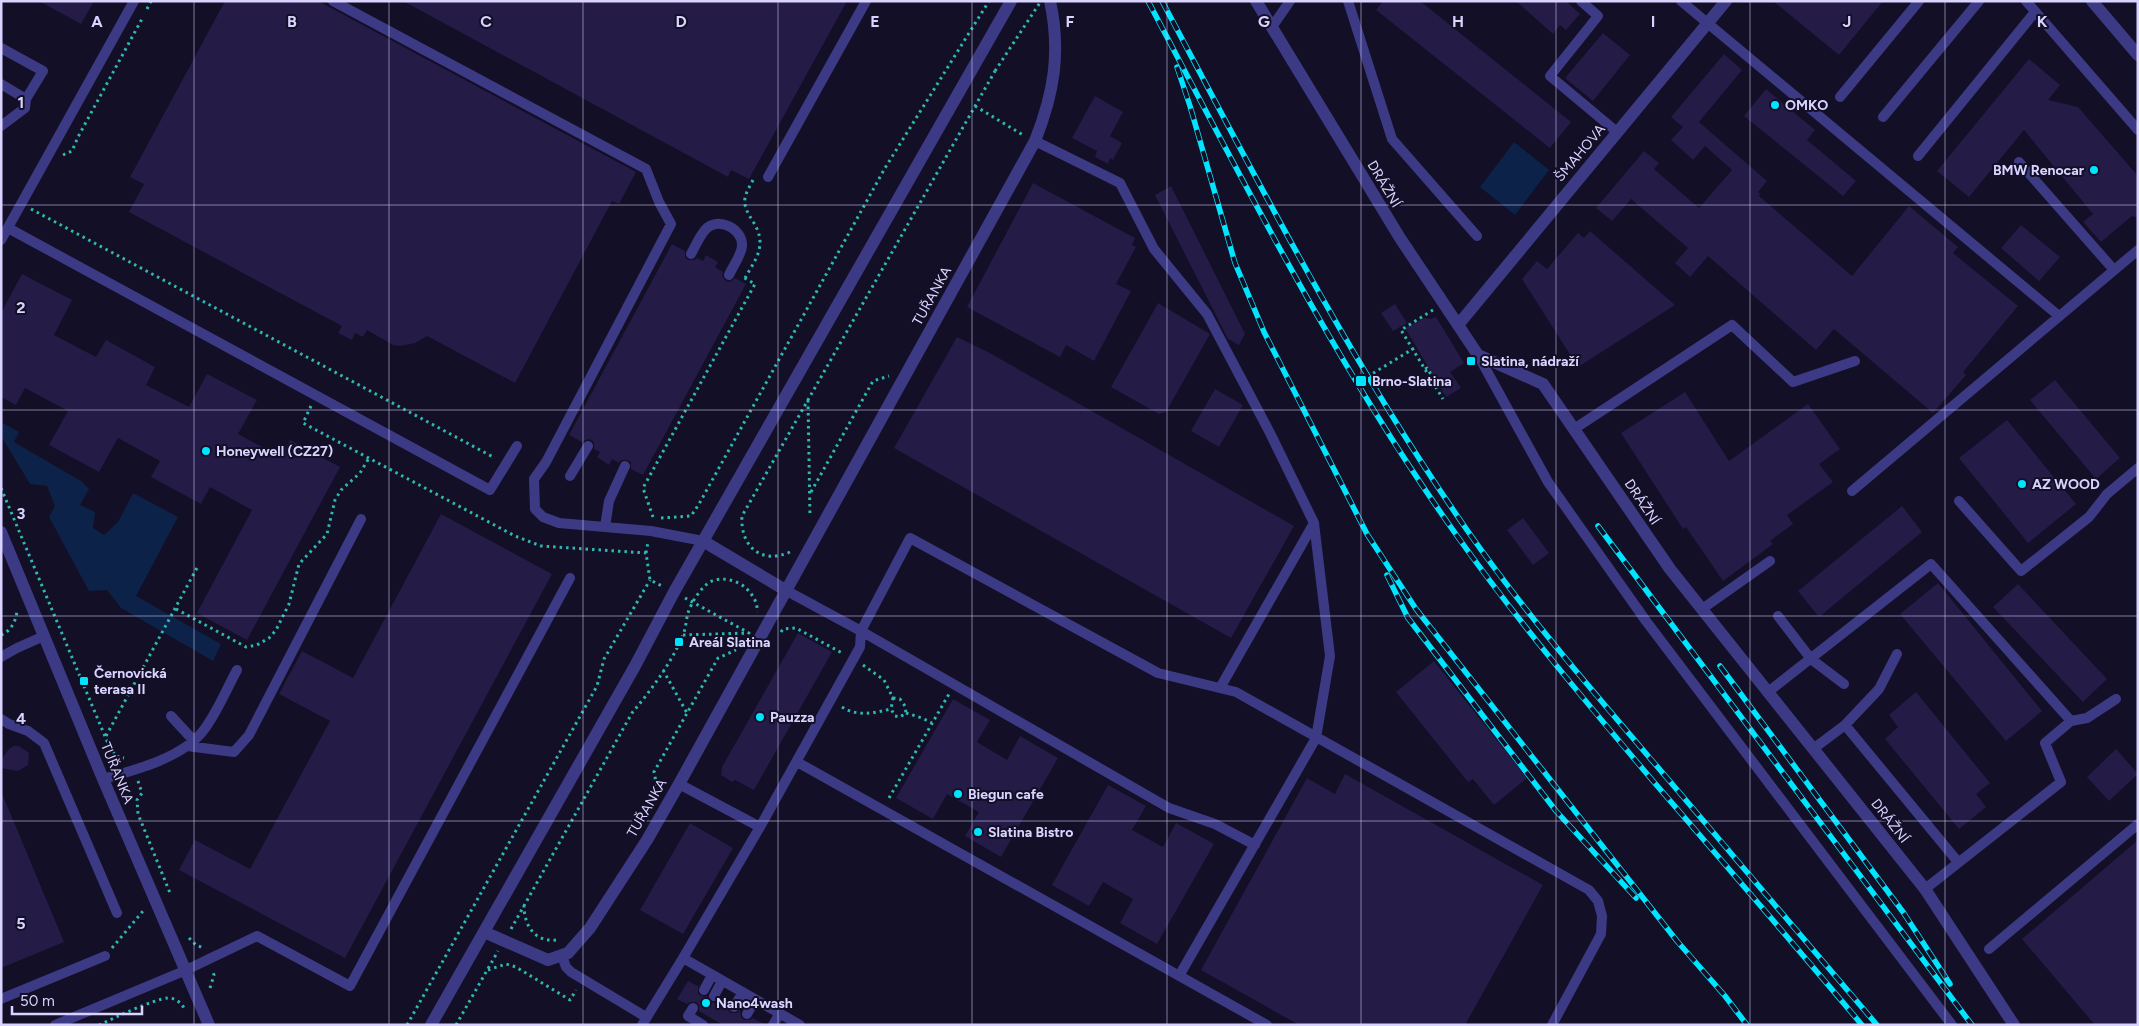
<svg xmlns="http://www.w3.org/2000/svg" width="2139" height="1026" font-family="Figtree,sans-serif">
<rect width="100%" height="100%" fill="#130f26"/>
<path fill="#0c2248" d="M1514 142 1549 170 1515 215 1480 187Z
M1 422 19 432 14 442 81 481 89 489 80 505 95 512 93 528 104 535 118 522 133 493 178 517 136 596 221 644 213 661 121 608 107 590 89 591 49 517 55 506 47 486 30 484 1 436Z"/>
<path fill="#241b47" d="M39 1H94L81 24Z
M225 1H318L636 172 619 204 612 201 515 383 427 336 415 343 400 346 393 345 367 330 363 337 355 333 352 340 338 333 342 326 129 212 144 184 130 177Z
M403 1H847L749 179 731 170 728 177Z
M1383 1H1420L1571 122 1550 148 1376 10Z
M1516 1H1566L1580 14 1566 30 1560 25 1553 34Z
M1773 1H1883L1839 55Z
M1603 33 1630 55 1593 101 1565 78Z
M1724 54 1742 70 1699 122 1767 181 1758 192 1760 194 1759 196 1852 276 1909 206 1958 247 1953 253 2018 306 1963 372 1966 375 1933 413 1834 329 1816 350 1708 256 1690 277 1675 263 1688 248 1631 199 1612 221 1596 208 1644 151 1659 163 1654 169 1699 208 1732 170 1705 146 1693 160 1671 140 1683 127 1671 117Z
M2029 59 2060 85 2048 100 2078 107 2138 176V218L2132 216 2101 242 2083 222 2093 214 2024 130 1969 197 1937 171Z
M1766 89 1815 130 1807 140 1856 181 1843 196 1744 116Z
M1095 96 1123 112 1110 136 1122 143 1113 160 1110 158 1108 164 1095 157 1097 151 1072 138Z
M1033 183 1135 238 1132 245 1136 247 1116 284 1131 291 1094 361 1066 345 1060 357 967 307Z
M1171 186 1245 334 1239 345 1228 339 1155 195Z
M2021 225 2060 257 2039 281 2001 248Z
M1590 231 1675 305 1578 367 1522 279 1537 261 1547 269 1578 233 1584 238Z
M672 244 685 251V257L688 260H694L697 258 703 261 706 255 718 262 715 267 723 272 722 276 726 281 730 282 735 278 746 284 643 475 631 469V462L627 460H621L619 463 612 459 609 465 597 457 600 452 594 449V443L592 440 588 439 582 442 569 435Z
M22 274 72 300 54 335 96 357 106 340 155 367 146 385 189 407 207 374 257 400 238 434 281 457 290 440 340 467 247 640 197 613 252 510 210 487 201 504 151 477 160 461 118 438 99 472 49 445 68 411 25 388 16 405 1 397V313Z
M1158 303 1210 334 1166 412 1159 414 1111 387Z
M1395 304 1407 323 1393 331 1381 313Z
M1436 317 1464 363 1450 372 1461 388 1446 397 1405 328 1425 318 1431 319Z
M957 337 988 352 1294 526 1231 638 894 448Z
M2055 380 2120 458 2096 479 2030 400Z
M1215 389 1243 405 1219 447 1191 431Z
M1685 392 1729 461 1808 404 1840 449 1819 464 1833 482 1787 515 1793 524 1770 541 1773 544 1723 581 1686 527 1683 529 1621 433Z
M2007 420 2076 504 2028 543 1959 458Z
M1902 506 1922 532 1819 617 1798 591Z
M441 514 552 574 345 958 179 870 195 840 250 869 330 721 279 694 302 651 353 678Z
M1523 518 1549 553 1533 565 1507 530Z
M1938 583 2042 711 2006 741 1900 614Z
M2018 584 2107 679 2083 702 1993 607Z
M798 633 832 652 754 790 735 780 732 782 721 775 722 767Z
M1434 661 1527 778 1494 805 1473 779 1468 782 1396 692Z
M1916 692 1990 783 1976 794 1986 807 1959 829 1885 739 1898 727 1889 715Z
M953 699 990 720 977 742 1007 760 1020 736 1058 758 1001 857 965 836 979 812 947 794 933 819 896 798Z
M13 746H19L29 753 28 765 18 771 1 768V760L8 750Z
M2116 749 2138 774 2109 801 2087 777Z
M1345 774 1543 885 1465 1025H1299L1201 970 1307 778 1335 794Z
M1108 785 1146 806 1132 830 1163 847 1176 823 1214 844 1157 944 1120 923 1133 899 1103 882 1089 906 1052 885Z
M1 791 64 942 1 968Z
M690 823 733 848 683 934 640 910Z
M2138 840V1025H2095L2022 939Z
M688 981 698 986V994L704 997 707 996 710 1002 715 1003 720 999 728 1004V1010L731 1013H737L740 1010 741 1017 744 1020H750L753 1018 766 1025H723L699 1011V1005L696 1002H690L687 1004 677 999Z"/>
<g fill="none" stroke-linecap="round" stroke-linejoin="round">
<path stroke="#2fb8b0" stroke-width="3" stroke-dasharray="2.5 4" stroke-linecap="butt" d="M147 9 151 1
M975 106 1023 135
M63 155 72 151 78 137 143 17
M31 209 495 458
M745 278C750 269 757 259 759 250 765 226 742 216 745 198 746 192 750 186 753 180
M1433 310 1401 330 1443 399
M1425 369 1427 368 1432 376
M1362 380 1416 347
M808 400 810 517
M311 406 303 423 515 536 541 546 646 553 650 580 662 586
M1 488 107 741 116 756 124 758
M811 492 873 381 889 376
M653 517 643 488 755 284 743 277
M661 518 691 516 699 504 885 168 989 1
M790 552C761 565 740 546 742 516L995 71
M646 553 648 542
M176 609 246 647 257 645 269 638 276 630 289 604 299 564 327 534 335 500 341 490 360 473 369 458
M781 632 783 629 796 628 842 653
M1 635C11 631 16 621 17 611
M683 635 749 633 685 598
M863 665 884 680 893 698
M663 670 687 713
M893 698 900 699 905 706 906 713 900 717 895 716 891 709Z
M842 707C858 717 873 713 891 709
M906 713 922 718 932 723
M106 736 198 566
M138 781 142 793 137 800 138 814 170 893
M658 792 654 772 718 658 736 650
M889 798 949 694
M524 905C524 925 534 942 556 940
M511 929 632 713C651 690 671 664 683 635 686 628 686 620 688 613 691 603 701 587 710 582 721 576 737 580 746 588 753 595 758 603 757 612
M189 938 196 945 203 948
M112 948 143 911
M488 970 506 964 516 967 570 1000 576 990
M210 988 214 975 212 970
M99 1025C114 1018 154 999 168 998 176 998 181 1003 184 1008
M407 1025 597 686 604 659 650 580
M456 1025 498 951"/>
<path stroke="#3d3a85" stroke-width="10" d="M333 1 646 169 659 202 671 224 546 462 534 479 535 509 543 517 559 523 605 527
M1348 1 1392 139 1477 236
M1581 1 1598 16 1550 76 1617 132
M1681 1 2059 316
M2026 1 2138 130
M1272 27 1290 1
M1 48 43 71 26 99
M1 84 26 99 25 108 1 126
M1840 97 1919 1
M1883 117 1979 1
M1035 141 1120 183 1154 249 1207 314 1270 433 1314 523 1330 656 1316 738 1179 976
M1918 156 2035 12
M2019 162 2114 270
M768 177 866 1
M8 228 490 490 517 446
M1 240 134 1
M691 254C695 247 699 237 705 230 717 216 743 228 742 246 741 256 733 266 729 275
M1478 355 1548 482 1646 621 1952 1025
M1574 429 1732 325 1793 382 1855 361
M625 466 609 501 605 527 651 531 703 541
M570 476 588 446
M1852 491 2138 250
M1959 501 2021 571 2089 517 2107 494 2138 468
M787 591 861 631 1169 808 1215 824 1255 845
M1702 609 1770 561
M1778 616 1811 659 1844 684
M1 657 17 648 44 636
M1220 688 1314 523
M1768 692 1931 564 2071 721 2045 743 2061 782 1925 889
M171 716 194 741
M1 719 9 724 28 731 44 743 117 913
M2071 721 2087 718 2116 699
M1845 725 1958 862
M187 746 234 752 249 735 361 519
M1813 749 1845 725 1879 689 1897 654
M797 762 1267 1025
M103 779C135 770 182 758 203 731 217 713 226 690 237 670
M679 784 760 827
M1989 949 2138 824
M562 956 566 967 571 972 646 1017
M704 990 712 975
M714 996 722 981
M1 999 105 956
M734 1007 743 992
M693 1008 688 1016 703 1025
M747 1014 755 1000
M55 1025 184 971 257 936 350 986 570 578
M642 1025 683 958
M773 1025 780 1013
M800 1025 683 958 760 827 860 647 861 631 910 538 1158 673 1236 692 1589 890 1598 901 1602 916 1601 934 1552 1025"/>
<path stroke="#3d3a85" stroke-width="12" d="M1256 1 1400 238 1478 355 1543 384 1670 569 1925 889 2014 1025
M1458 325 1726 1
M1 532 103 779 209 1025
M703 541 787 591
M484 932 548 960 568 953 590 928 647 840 679 784 1035 141C1054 93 1061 52 1050 1"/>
<path stroke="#3d3a85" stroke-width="12" d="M2092 1 2138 55
M431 1025 635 666 674 592 1011 1"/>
<defs>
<path id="rail" d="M1148 1C1245 185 1339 371 1460 540 1520 624 1586 702 1653 781 1723 862 1793 943 1862 1025
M1162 1C1258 182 1350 362 1467 530 1530 620 1602 702 1673 785 1741 865 1809 945 1877 1025
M1177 67 1190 106 1235 263 1264 332 1367 534 1416 609 1677 941 1725 996 1747 1025
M1598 526 1972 1025
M1387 575 1408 618 1556 811 1636 898
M1720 666 1903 912 1950 984"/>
</defs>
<use href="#rail" stroke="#00e5ff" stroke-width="5.5"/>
<use href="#rail" stroke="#130f26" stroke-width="4" stroke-dasharray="11" stroke-linecap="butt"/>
<path stroke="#2fb8b0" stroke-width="3" stroke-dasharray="2.5 4" stroke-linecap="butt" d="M995 71 1041 1"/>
</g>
<path fill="none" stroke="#d9d4ff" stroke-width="1" stroke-opacity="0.55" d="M194 1V1025M389 1V1025M583 1V1025M778 1V1025M972 1V1025M1167 1V1025M1361 1V1025M1556 1V1025M1750 1V1025M1945 1V1025M1 205H2138M1 410H2138M1 616H2138M1 821H2138"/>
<g fill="#00e5ff" stroke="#130f26" stroke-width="2">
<circle cx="1775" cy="105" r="5"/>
<circle cx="2094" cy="170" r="5"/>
<rect x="1466" y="356" width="10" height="10" rx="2.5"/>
<rect x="1355" y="375" width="12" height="12" rx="2.5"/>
<circle cx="206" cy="451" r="5"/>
<circle cx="2022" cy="484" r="5"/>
<rect x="674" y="637" width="10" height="10" rx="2.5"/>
<rect x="79" y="676" width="10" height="10" rx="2.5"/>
<circle cx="760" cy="717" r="5"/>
<circle cx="958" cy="794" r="5"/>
<circle cx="978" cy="832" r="5"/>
<circle cx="706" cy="1003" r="5"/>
</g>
<g text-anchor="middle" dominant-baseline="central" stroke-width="4" stroke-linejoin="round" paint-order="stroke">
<g font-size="14" font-weight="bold" fill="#d9d4ff" stroke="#130f26" text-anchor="start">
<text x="1785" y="105">OMKO</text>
<text x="2084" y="170" text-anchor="end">BMW Renocar</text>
<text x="1481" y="361">Slatina, nádraží</text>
<text x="1372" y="381">Brno-Slatina</text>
<text x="216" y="451">Honeywell (CZ27)</text>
<text x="2032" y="484">AZ WOOD</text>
<text x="689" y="642">Areál Slatina</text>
<text x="94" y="673">Černovická<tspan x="94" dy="16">terasa II</tspan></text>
<text x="770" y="717">Pauzza</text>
<text x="968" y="794">Biegun cafe</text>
<text x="988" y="832">Slatina Bistro</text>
<text x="716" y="1003">Nano4wash</text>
</g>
<g font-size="14" fill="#d9d4ff" stroke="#130f26">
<text transform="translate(1580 153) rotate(-50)">ŠMAHOVA</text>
<text transform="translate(1384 184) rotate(59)">DRÁŽNÍ</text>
<text transform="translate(932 296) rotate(-61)">TUŘANKA</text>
<text transform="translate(1642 502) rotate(56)">DRÁŽNÍ</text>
<text transform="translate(117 773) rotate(68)">TUŘANKA</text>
<text transform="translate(647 808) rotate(-60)">TUŘANKA</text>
<text transform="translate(1890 821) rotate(52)">DRÁŽNÍ</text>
</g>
</g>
<g font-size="16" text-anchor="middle" font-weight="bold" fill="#d9d4ff" stroke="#130f26" stroke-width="4" stroke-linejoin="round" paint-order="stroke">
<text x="97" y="27">A</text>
<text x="292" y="27">B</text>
<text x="486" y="27">C</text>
<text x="681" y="27">D</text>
<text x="875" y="27">E</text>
<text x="1070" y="27">F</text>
<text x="1264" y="27">G</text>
<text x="1458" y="27">H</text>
<text x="1653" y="27">I</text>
<text x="1847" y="27">J</text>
<text x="2042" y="27">K</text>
<text x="21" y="108">1</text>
<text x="21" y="313">2</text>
<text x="21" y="519">3</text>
<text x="21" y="724">4</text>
<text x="21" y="929">5</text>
</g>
<rect width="2139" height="1026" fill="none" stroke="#d9d4ff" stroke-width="5"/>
<path d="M12 1006v8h130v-8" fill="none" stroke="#d9d4ff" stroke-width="2.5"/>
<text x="20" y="1006" font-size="15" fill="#d9d4ff" stroke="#130f26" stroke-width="4" paint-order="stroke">50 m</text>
</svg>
